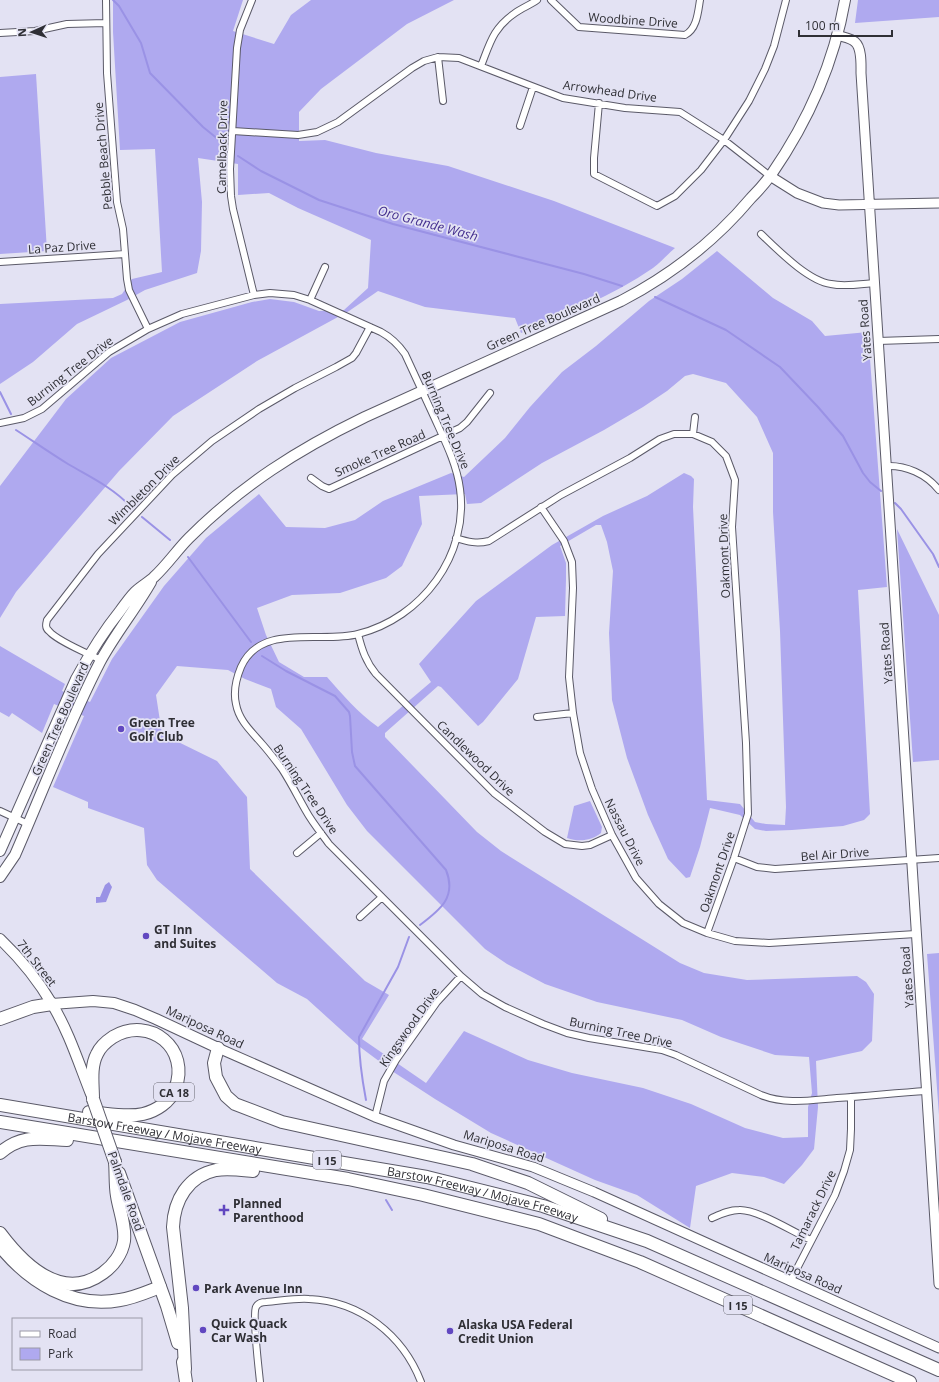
<svg xmlns="http://www.w3.org/2000/svg" width="939" height="1382" font-family="'Open Sans',sans-serif">
<rect width="100%" height="100%" fill="#e3e2f3"/>
<path fill="#afa9ef" fill-rule="evenodd" d="M113 0H243L233 31 274 44 291 15 311 0H454L407 24 321 89 299 112V141L325 140 376 153 448 166 554 201 675 248C668 254 661 262 653 268 613 296 566 314 521 333L515 318 425 307 378 291 349 311 257 361 173 416 119 471 64 535 16 592 0 618V486L66 399 111 358 180 322 252 302 270 299 294 302 319 311 344 310 368 288 371 240 298 208 269 193 238 195V164L198 158 202 202 201 251 197 273 145 290 127 300 77 324 33 362 0 384V304L113 298 122 294 132 279 162 272 155 149 120 150 113 32Z
M858 0H939V17L855 23Z
M36 74 47 251 0 254V77Z
M717 251 773 298 812 321 825 336 868 332 887 587 858 590 870 814 864 820 843 826 792 830 766 831 755 829 740 815 710 808 700 847 690 877 686 878 668 859 648 815 627 758 612 700 609 633 613 571 607 542 601 525H596L560 546 566 563V579L565 616 536 617 518 679 483 722 478 726 441 687 438 686 385 733V737L477 832 501 851 680 963 704 973 747 980 857 976 866 982 874 994 872 1041 862 1051 816 1061 818 1107 814 1149 802 1165 784 1184 764 1177 732 1173 696 1186 690 1228 637 1195 595 1180 491 1133 435 1099 395 1073 360 1047 307 999 277 983 157 880 147 865 144 828 88 808V802L53 787 84 716 54 704 42 733 12 713 9 717 0 712V646L65 684 62 691 90 702 112 659 164 586 206 538 259 494 286 527 325 528 355 520 383 501 451 473 464 477 505 438 530 407 562 372 596 346 649 301 682 279ZM693 374 726 383 757 417 773 453V512L780 631 786 807 785 825 766 824 755 822 740 804 707 800 693 507 694 479 691 476 684 473 647 496 603 516 552 545 476 601 419 664 431 682 378 727C358 713 343 695 327 677H304L279 662 266 635 257 608 292 595 340 593 386 578 402 566 422 524 419 496 465 494 467 504 481 503 542 463 604 430 643 407 667 391 685 376ZM177 666 228 670 245 679 271 689 276 707 301 729 347 805 367 831 485 949 507 964 545 984 597 1002 682 1020 721 1037 775 1055 809 1057 812 1093 808 1107V1137L783 1138 745 1128 691 1104 643 1088 572 1073 528 1060 464 1031 426 1083 362 1039 389 995 365 981 250 869 247 797 217 761 162 734 156 695Z
M897 529 939 615V760L913 762Z
M590 801 602 827 601 833C591 841 579 842 567 838L574 806Z
M939 953V1115L927 954Z"/>
<path fill="#9a92e5" d="M109 882 112 887 106 902 96 903V897H100L105 885Z"/>
<g fill="none" stroke-linecap="round" stroke-linejoin="round">
<path stroke="#9a92e5" stroke-width="2" d="M113 0 119 6 141 43 150 73 203 127 224 144
M238 156 261 171 319 200 393 224 584 274 622 286
M655 297 726 330 780 367 818 407 843 436 863 473 870 482 881 491
M0 392 11 414
M16 430C33 441 50 453 68 464 90 477 112 487 130 506
M895 503 901 509 933 554 939 567
M142 517 170 540
M188 557 251 642
M262 656 286 671 335 696 349 712 350 716 352 752 355 766 446 870C457 897 440 910 420 925
M366 1100C362 1079 359 1058 359 1037L398 967 409 937
M386 1200 392 1210"/>
<defs>
<path id="street" d="M106 0 107 73 117 202 123 229 127 279 129 290 148 329
M252 0 240 30 237 48 230 169 231 196 233 209 254 295
M551 0 579 27 685 35C697 29 698 12 700 0
M0 33 35 31 67 24 106 23
M438 57 443 101
M481 66C490 43 493 28 515 13 522 8 530 5 537 0
M599 103 594 158V174L657 206 675 196 701 170 724 140 749 101 765 69 774 46 786 0
M520 126 533 87
M233 131 298 135 317 132 338 122 412 68 424 61 438 57 459 58 563 98 625 108 680 112 724 140 770 176
M761 234C778 250 808 281 831 284 845 287 860 284 874 283
M0 262 125 254
M310 300 325 267
M878 341 939 339
M0 423 24 418 42 409 109 352 148 329 182 314 254 295 270 293 294 295 310 300 381 332C392 338 398 344 405 354 415 376 425 397 435 419 445 441 457 465 460 489 469 555 422 618 358 634 321 644 261 622 241 667 236 679 233 691 236 704 239 721 252 732 263 745 270 753 276 761 282 769 291 783 298 797 306 811 312 822 321 833 329 844L461 976 482 994 505 1007 543 1024 567 1033 589 1038 662 1050 676 1055 761 1095C785 1105 812 1100 837 1098 867 1096 896 1093 926 1091
M693 434 695 417
M886 466C906 465 926 474 939 490
M311 478 322 486 329 489 460 428 467 422 490 393
M541 507 564 541 572 562 573 588 569 677 573 713 580 753 592 789 612 835 636 878 659 904 683 923 707 933 735 941 769 943 916 934
M456 538C468 542 477 544 489 541L561 495 630 458 660 439 674 434H693L712 442 726 456 735 480 732 527 746 743 748 814 734 858 707 933
M358 634C362 650 366 662 376 674L494 793 545 832 565 844 582 846 590 845 612 835
M101 660C89 654 57 641 49 631 45 628 46 624 47 620L98 554 172 475 212 441 259 409 295 388 336 367 352 358 356 353 370 327
M537 717 573 713
M0 811 28 824
M297 853 321 833
M734 858 757 867 775 869 939 858
M360 917 382 897
M375 1117 384 1081 396 1060 437 1002 461 976
M712 1218C721 1214 729 1210 739 1210 757 1209 793 1232 811 1240
M790 1282 835 1195 844 1171 850 1150 851 1129V1097
M260 1382C259 1371 252 1314 256 1307 258 1303 262 1302 266 1302 280 1301 295 1298 309 1299 360 1301 403 1335 421 1382"/>
<path id="secondary" d="M837 35C842 37 851 38 855 42 862 48 861 65 861 73L939 1284
M770 176 797 193 823 203 839 205 939 203
M218 1048 375 1117 454 1145 533 1167 594 1192 939 1348"/>
<path id="primary" d="M0 851 76 679C89 655 103 632 120 611 125 604 130 597 135 592 141 586 149 582 154 577 167 565 177 550 189 538 242 485 297 450 365 417L621 301C671 275 715 241 751 198 758 191 765 183 771 175 807 123 834 63 845 0
M0 877 15 855C43 791 68 724 100 662 115 634 135 610 151 582
M0 939C20 958 38 980 52 1004 69 1032 79 1064 91 1094
M52 1004 93 1001 114 1003 135 1010 156 1019 218 1048"/>
<g id="highway">
<path d="M0 1019 33 1007 52 1004"/>
<path d="M218 1048 214 1063 216 1077 226 1096 235 1104 282 1122 472 1164 528 1183 601 1219"/>
<path id="s1" d="M0 1105 427 1177 543 1206 647 1241 939 1370"/>
<path d="M89 1112C106 1113 126 1118 143 1114 156 1111 170 1102 175 1089 191 1049 150 1015 113 1037 107 1041 100 1047 97 1054 90 1067 93 1085 93 1099"/>
<path d="M0 1122 348 1179 423 1195 539 1224 640 1262 910 1382"/>
<path d="M0 1153C22 1134 40 1139 67 1140"/>
<path d="M119 1173 167 1306 178 1343"/>
<path d="M0 1233C24 1265 62 1303 103 1273 113 1266 122 1254 124 1241 126 1226 119 1210 117 1196 115 1185 116 1173 115 1162"/>
<path d="M0 1246C29 1282 72 1309 120 1300 134 1298 147 1292 160 1287"/>
<path d="M183 1362 186 1382"/>
<path d="M185 1369 182 1308 173 1227C174 1200 188 1176 216 1170 228 1168 242 1170 253 1171"/>
</g>
</defs>
<use href="#street" stroke="#5b5a68" stroke-width="8"/>
<use href="#secondary" stroke="#5b5a68" stroke-width="11"/>
<use href="#primary" stroke="#5b5a68" stroke-width="12"/>
<use href="#highway" stroke="#5b5a68" stroke-width="14"/>
<use href="#street" stroke="#fff" stroke-width="6"/>
<use href="#secondary" stroke="#fff" stroke-width="9"/>
<use href="#primary" stroke="#fff" stroke-width="10"/>
<use href="#highway" stroke="#fff" stroke-width="12"/>
<defs>
<path id="highway-bridge" d="M93 1099 115 1162"/>
</defs>
<use href="#highway-bridge" stroke="#5b5a68" stroke-width="14" stroke-linecap="butt"/>
<use href="#highway-bridge" stroke="#fff" stroke-width="12"/>
</g>
<g fill="#6147c0" stroke="#e3e2f3" stroke-width="1.5">
<circle cx="121" cy="729" r="4"/>
<circle cx="146" cy="936" r="4"/>
<path d="M222 1204h4v4h4v4h-4v4h-4v-4h-4v-4h4z"/>
<circle cx="196" cy="1288" r="4"/>
<circle cx="203" cy="1330" r="4"/>
<circle cx="450" cy="1331" r="4"/>
</g>
<g text-anchor="middle" dominant-baseline="central" stroke-width="3.5" stroke-linejoin="round" paint-order="stroke">
<g fill="#e3e2f3" stroke="#65656e" stroke-width="1">
<rect x="154" y="1083" width="40" height="18" rx="3"/>
<rect x="313" y="1151" width="28" height="18" rx="3"/>
<rect x="724" y="1296" width="28" height="18" rx="3"/>
</g>
<g font-size="11" font-weight="bold" fill="#2f2f35">
<text x="174" y="1092">CA 18</text>
<text x="327" y="1160">I 15</text>
<text x="738" y="1305">I 15</text>
</g>
<g font-size="12" fill="#2f2f35" stroke="#e3e2f3">
<text transform="translate(633 20) rotate(4)">Woodbine Drive</text>
<text transform="translate(610 91) rotate(8)">Arrowhead Drive</text>
<text transform="translate(222 147) rotate(-89)">Camelback Drive</text>
<text transform="translate(103 156) rotate(-95)">Pebble Beach Drive</text>
<text transform="translate(62 247) rotate(-4)">La Paz Drive</text>
<text transform="translate(543 322) rotate(-24)">Green Tree Boulevard</text>
<text transform="translate(865 330) rotate(-94)">Yates Road</text>
<text transform="translate(70 371) rotate(-38)">Burning Tree Drive</text>
<text transform="translate(446 420) rotate(67)">Burning Tree Drive</text>
<text transform="translate(380 453) rotate(-24)">Smoke Tree Road</text>
<text transform="translate(144 490) rotate(-45)">Wimbleton Drive</text>
<text transform="translate(724 556) rotate(-92)">Oakmont Drive</text>
<text transform="translate(886 653) rotate(-94)">Yates Road</text>
<text transform="translate(60 719) rotate(-66)">Green Tree Boulevard</text>
<text transform="translate(476 758) rotate(44)">Candlewood Drive</text>
<text transform="translate(306 789) rotate(56)">Burning Tree Drive</text>
<text transform="translate(625 832) rotate(63)">Nassau Drive</text>
<text transform="translate(835 854) rotate(-4)">Bel Air Drive</text>
<text transform="translate(717 872) rotate(-71)">Oakmont Drive</text>
<text transform="translate(37 963) rotate(52)">7th Street</text>
<text transform="translate(907 977) rotate(-94)">Yates Road</text>
<text transform="translate(205 1027) rotate(25)">Mariposa Road</text>
<text transform="translate(409 1027) rotate(-55)">Kingswood Drive</text>
<text transform="translate(621 1032) rotate(12)">Burning Tree Drive</text>
<text stroke="none"><textPath href="#s1" startOffset="167">Barstow Freeway / Mojave Freeway</textPath></text>
<text transform="translate(504 1146) rotate(17)">Mariposa Road</text>
<text transform="translate(126 1191) rotate(70)">Palmdale Road</text>
<text stroke="none"><textPath href="#s1" startOffset="491">Barstow Freeway / Mojave Freeway</textPath></text>
<text transform="translate(813 1210) rotate(-64)">Tamarack Drive</text>
<text transform="translate(803 1273) rotate(24)">Mariposa Road</text>
</g>
<g font-size="12" font-weight="bold" fill="#2f2f35" stroke="#e3e2f3" text-anchor="start">
<text x="129" y="722">Green Tree<tspan x="129" dy="14">Golf Club</tspan></text>
<text x="154" y="929">GT Inn<tspan x="154" dy="14">and Suites</tspan></text>
<text x="233" y="1203">Planned<tspan x="233" dy="14">Parenthood</tspan></text>
<text x="204" y="1288">Park Avenue Inn</text>
<text x="211" y="1323">Quick Quack<tspan x="211" dy="14">Car Wash</tspan></text>
<text x="458" y="1324">Alaska USA Federal<tspan x="458" dy="14">Credit Union</tspan></text>
</g>
<g font-size="13" font-style="italic" fill="#45308f" stroke="#e3e2f3">
<text transform="translate(428 223) rotate(15)">Oro Grande Wash</text>
</g>
</g>
<rect x="12" y="1318" width="130" height="52" fill="#e3e2f3" stroke="#9b9aa7"/>
<rect x="20" y="1331" width="20" height="6" fill="#ffffff" stroke="#9b9aa7"/>
<text x="48" y="1338" font-size="12" fill="#2f2f35">Road</text>
<rect x="20" y="1348" width="20" height="12" fill="#afa9ef" stroke="#9b9aa7"/>
<text x="48" y="1358" font-size="12" fill="#2f2f35">Park</text>
<g transform="translate(32 32) rotate(267)" stroke="#e3e2f3" stroke-width="3" paint-order="stroke">
<path d="M0-3L7 15L0 10L-7 15Z" fill="#2f2f35"/>
<text y="-6" font-size="11" font-weight="bold" text-anchor="middle" fill="#2f2f35">N</text>
</g>
<path d="M799 30v6h93v-6" fill="none" stroke="#2f2f35" stroke-width="2"/>
<text x="805" y="30" font-size="12" fill="#2f2f35" stroke="#e3e2f3" stroke-width="3" paint-order="stroke">100 m</text>
</svg>
